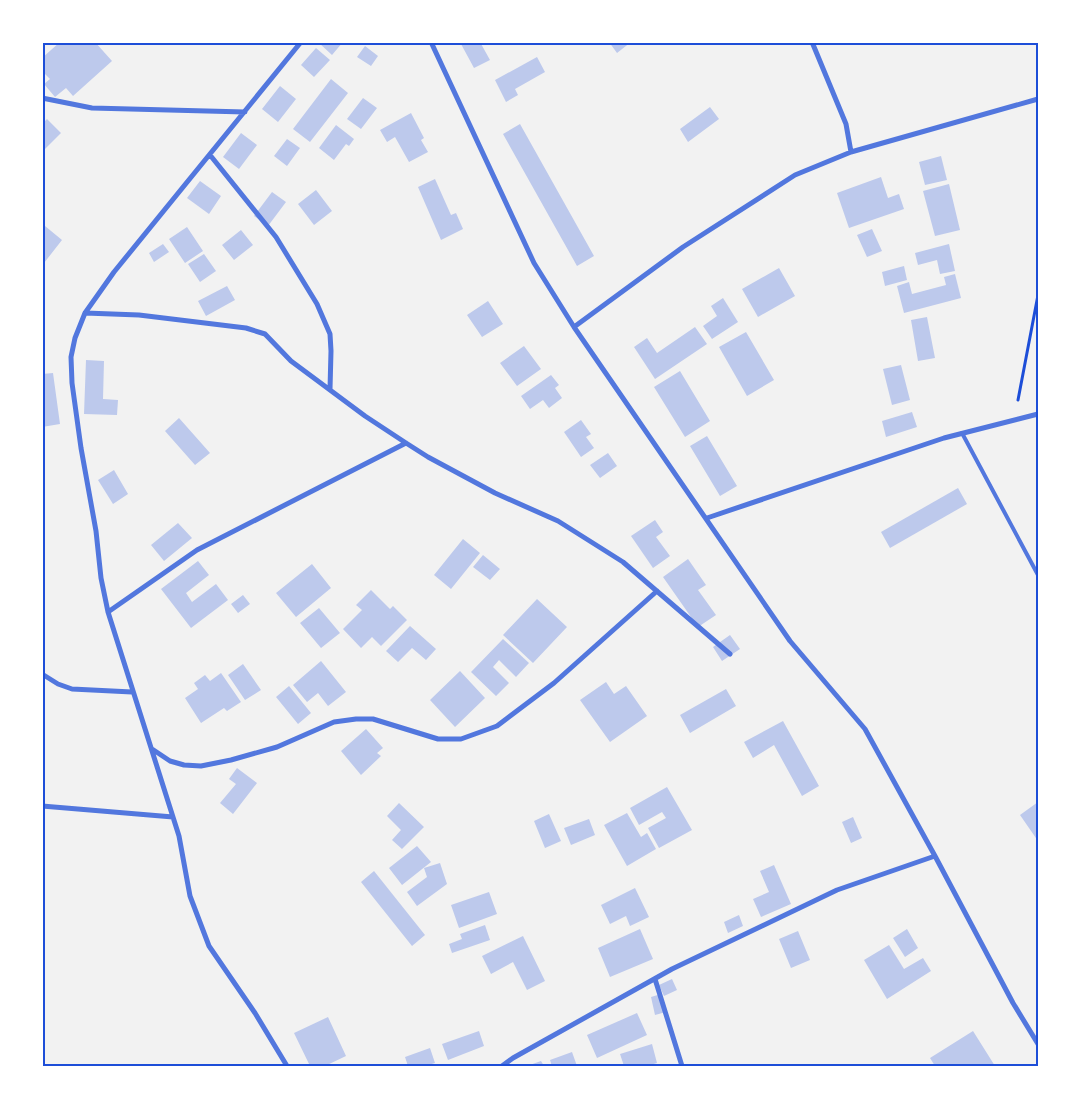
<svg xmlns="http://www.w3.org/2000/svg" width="1081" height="1109" font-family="'Asap Condensed',sans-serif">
<rect width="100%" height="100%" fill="#f2f2f2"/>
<path fill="#bdc9ec" d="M60 42H95L112 61 73 96 66 88 55 97 44 84 50 79 42 71V58Z
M318 42H343L332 55Z
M464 42H480L490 60 474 68 461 44Z
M609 42H631L617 53Z
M365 46 378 56 371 66 357 57Z
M316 48 330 60 314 77 301 65Z
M537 57 545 72 515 89 518 95 506 102 495 80Z
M331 79 348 93 310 142 293 129Z
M280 86 296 99 278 122 262 109Z
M363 98 377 108 361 129 347 119Z
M710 107 719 119 688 142 680 129Z
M411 113 424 138 421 140 428 152 409 162 395 137 387 142 380 130Z
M47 119 61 133 42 152V124Z
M520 124 594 256 577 266 503 134Z
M336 125 354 139 349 146 346 144 334 160 319 148Z
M241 133 257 145 239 169 223 157Z
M287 139 300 148 287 166 274 156Z
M941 156 947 180 925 185 919 162Z
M881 177 888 198 899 194 904 209 849 228 837 193Z
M435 179 451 215 456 213 463 229 441 240 418 187Z
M200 181 221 196 209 214 187 198Z
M949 184 960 230 935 236 923 191Z
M316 190 332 211 314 225 298 204Z
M272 192 286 202 268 226 254 216Z
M45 226 62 240 44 263 42 230Z
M187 227 203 251 185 263 169 239Z
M872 229 882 251 867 257 857 235Z
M241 230 253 245 234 260 222 245Z
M163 244 169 252 154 262 149 253Z
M949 244 955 271 940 274 937 260 918 265 915 253Z
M204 254 216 271 200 282 188 264Z
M904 266 907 280 885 286 882 272Z
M779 268 795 296 758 317 742 289Z
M955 274 961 298 904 313 897 286 909 282 912 294 946 285 944 277Z
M227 286 235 300 206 316 198 301Z
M723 298 738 322 712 339 703 326 717 316 711 306Z
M488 301 503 324 482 337 467 315Z
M927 317 935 358 918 361 911 320Z
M695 327 707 344 655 379 634 347 647 338 657 353Z
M746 332 774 380 747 396 719 347Z
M524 346 541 369 517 386 500 363Z
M86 360 104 361 103 399 118 400 117 415 84 414Z
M901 365 910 400 892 405 883 369Z
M680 371 710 421 685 437 654 387Z
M53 373 60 424 42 427V374Z
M551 375 559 385 555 388 562 398 549 408 543 400 530 409 521 396Z
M912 412 917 427 886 437 882 421Z
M179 418 210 453 195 465 165 431Z
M581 420 591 434 586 437 594 448 581 457 564 432Z
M707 436 737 486 720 496 690 446Z
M608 453 617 466 600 478 590 465Z
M114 470 128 494 113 504 98 480Z
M958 488 967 504 890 548 881 532Z
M655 520 663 532 656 537 670 556 653 568 631 536Z
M178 523 192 538 164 561 151 545Z
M463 539 480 553 451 589 434 575Z
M483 555 500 569 490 580 473 567Z
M688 559 706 585 698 590 716 615 698 627 663 577Z
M198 561 209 575 186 593 192 602 216 584 228 600 191 628 161 589Z
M312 564 331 588 296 617 276 593Z
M371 590 390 609 393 606 407 620 381 646 372 637 361 648 343 629 362 610 356 605Z
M243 595 250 604 238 613 231 604Z
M537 599 567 627 533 663 503 635Z
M319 608 340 633 321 648 300 623Z
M410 626 436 649 426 660 412 648 398 662 386 651Z
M730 635 740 649 722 661 713 647Z
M503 639 529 663 516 677 499 660 493 667 509 683 496 696 471 672Z
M321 661 346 692 328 706 318 693 307 702 293 685Z
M243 664 261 690 245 700 228 675Z
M460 671 485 698 455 727 430 700Z
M221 673 241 702 227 711 224 708 201 723 185 698 198 689 194 683 205 675 210 681Z
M606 682 614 694 626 686 647 716 610 742 580 700Z
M289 686 311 713 298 724 276 697Z
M726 689 736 706 690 733 680 715Z
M783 721 819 786 802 796 774 745 753 758 744 742Z
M366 729 383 748 377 753 381 756 361 775 341 751Z
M237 768 257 783 233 814 220 803 236 784 229 779Z
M667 787 692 830 659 848 648 828 666 818 662 812 639 825 630 808Z
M1038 802V841L1020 815Z
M399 803 424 827 402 849 392 840 401 830 387 816Z
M627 813 641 837 647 833 656 849 627 866 604 825Z
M549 814 561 841 545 848 534 821Z
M853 817 862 838 851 843 842 822Z
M589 819 595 835 571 845 564 828Z
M417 846 431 862 402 885 389 868Z
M440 863 447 884 417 906 407 892 427 877 424 868Z
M774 865 791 904 761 917 753 899 769 892 760 871Z
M374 871 425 935 412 946 361 882Z
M635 888 649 917 630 926 626 916 610 924 601 905Z
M489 892 497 914 459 928 451 905Z
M739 915 743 926 728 933 724 922Z
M485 925 490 940 452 953 449 944 462 939 460 934Z
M640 929 653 959 610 977 598 948Z
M907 929 918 948 905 957 893 938Z
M798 931 810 960 791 968 779 939Z
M523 936 545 981 527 990 513 962 491 974 482 956Z
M889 945 904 969 923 958 931 971 887 999 864 960Z
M672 979 677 990 664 996 659 985Z
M661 994 666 1012 655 1015 651 997Z
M637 1013 647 1035 597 1058 587 1035Z
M328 1017 346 1056 325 1066H310L294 1033Z
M479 1031 484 1046 448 1060 442 1044Z
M973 1031 995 1066H935L930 1058Z
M652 1044 657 1063 647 1066H624L620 1054Z
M430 1048 435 1063 425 1066H408L405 1057Z
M572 1052 577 1066H552L550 1060Z
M541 1061 544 1066H527Z"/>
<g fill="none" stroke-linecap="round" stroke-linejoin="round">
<path stroke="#1d4ed8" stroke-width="3" d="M1018 400 1038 295"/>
<path stroke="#5277de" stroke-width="4" d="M962 433 1038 575"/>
<path stroke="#5277de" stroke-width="5" d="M431 42 534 263 574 327 790 641 865 729 935 856 1013 1003 1038 1044
M812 42 846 124 851 152
M42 98 92 108 245 112
M210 155 276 237 317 304 330 334 331 351 330 389
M85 313 139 315 246 328 265 334 291 361 365 416 406 443 428 457 495 493 558 521 623 562 730 654
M574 327 683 247 795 175 851 152 1038 99
M707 518 944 438 1038 414
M108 612 197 550 406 443
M42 674 58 684 72 689 132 692
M152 749 170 761 184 765 201 766 231 760 277 747 334 722 356 719H373L438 739H461L497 726 554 683 657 591
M42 806 173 817
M655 979 682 1066
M287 1066 255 1013 209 946 190 896 179 836 108 612 101 578 96 531 81 448 72 383 71 357 75 338 85 313 114 272 301 42
M502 1066 513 1058 672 969 837 890 935 856"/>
</g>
<rect width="1081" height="1109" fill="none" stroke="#ffffff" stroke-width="88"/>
<rect x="44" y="44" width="993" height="1021" fill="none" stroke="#1d4ed8" stroke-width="2"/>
</svg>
